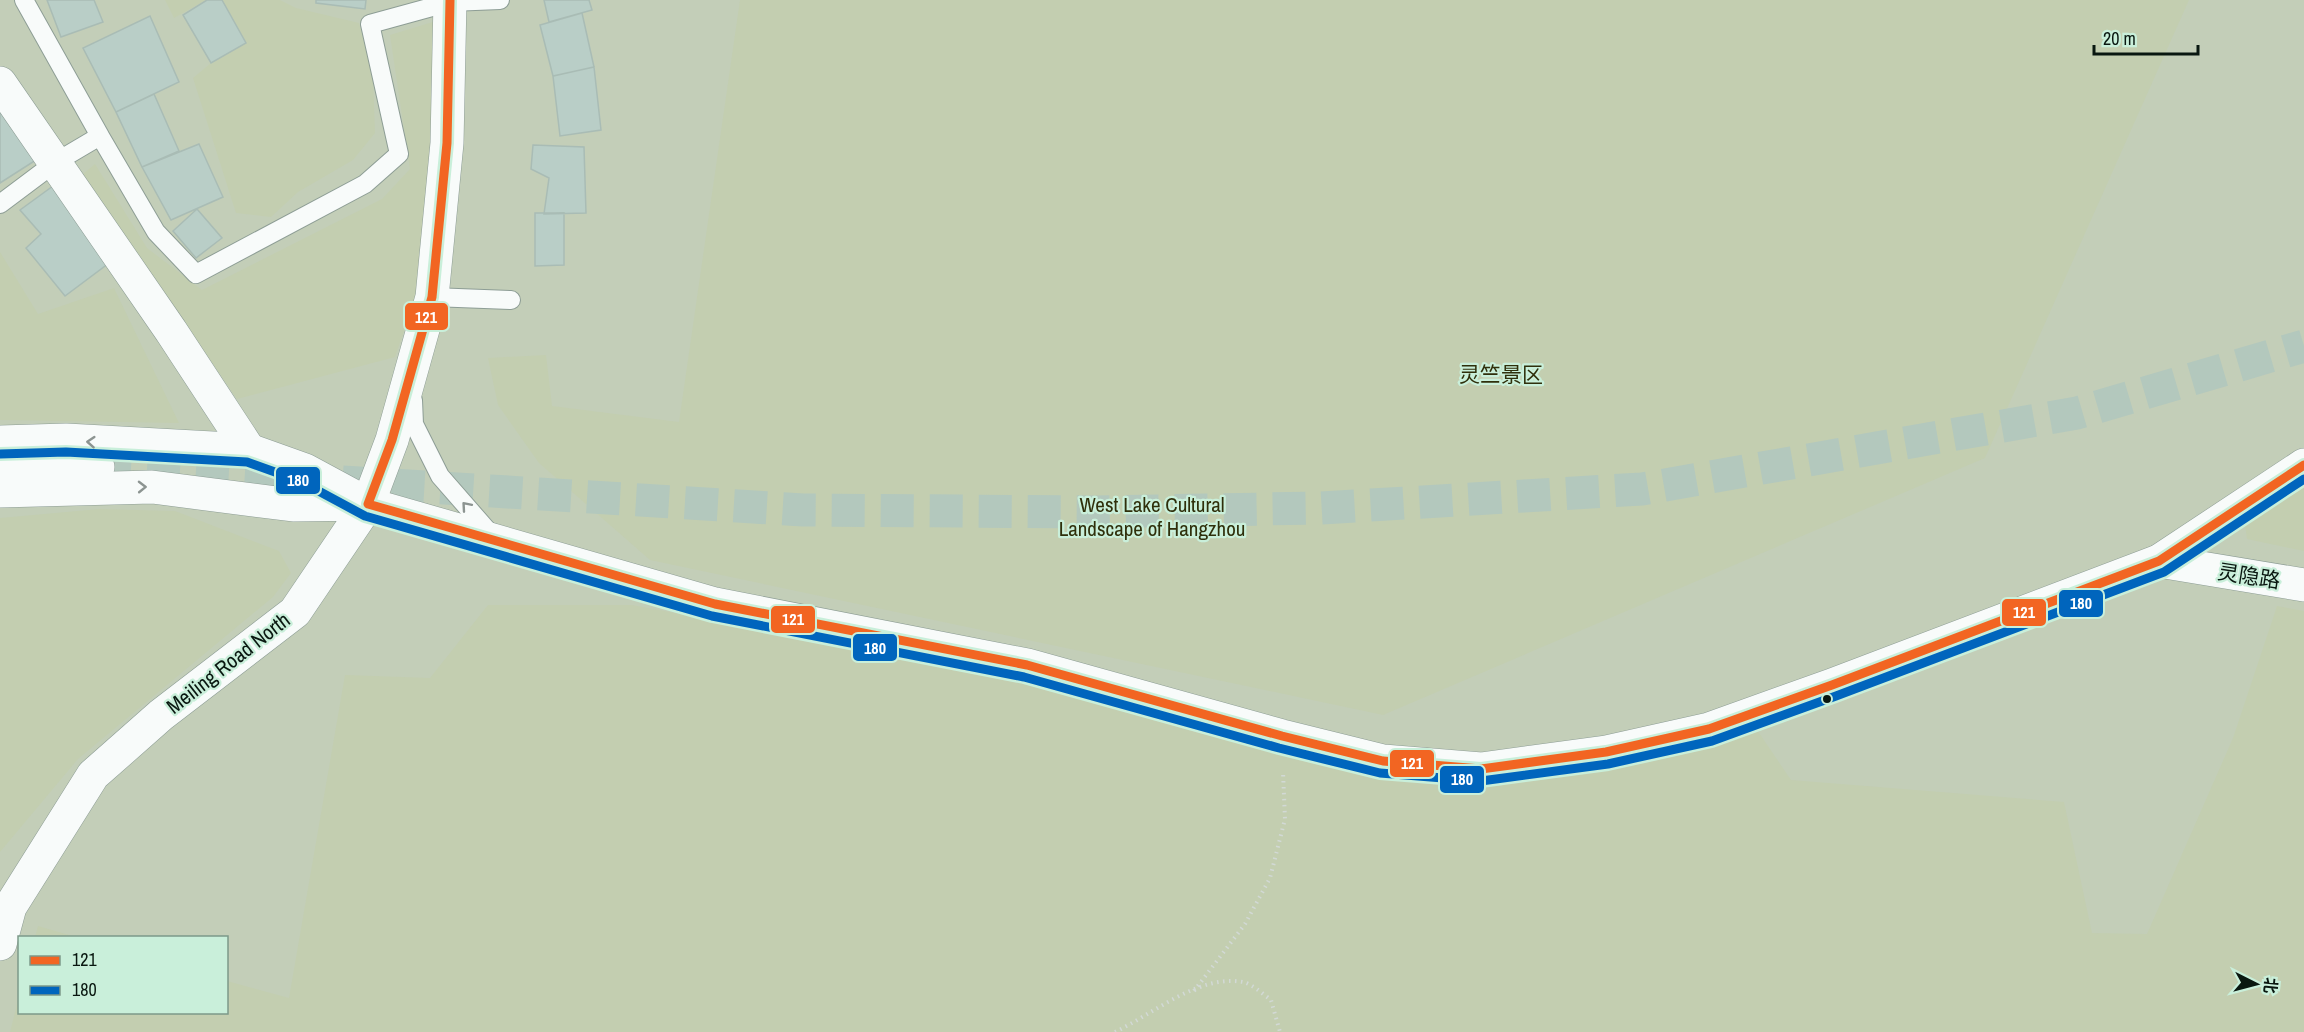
<svg xmlns="http://www.w3.org/2000/svg" width="2304" height="1032" font-family="'Archivo Narrow','Noto Sans SC',sans-serif">
<rect width="100%" height="100%" fill="#d1e7db"/>
<path fill="#c3ceb8" fill-rule="evenodd" d="M0 0H2304V1032H0ZM20 938H226V1012H20Z"/>
<path fill="#c3ceb0" d="M165 0H206L174 18Z
M222 0H280L296 8 359 23 373 76 375 133 353 160 298 192 271 217 236 213 193 78 211 63 246 43Z
M740 0H2189L1985 458 1383 715 650 560 539 463 498 405 488 358 546 355 552 406 679 422Z
M436 21 430 161 418 290 395 357 237 399 83 174 95 164 147 248 202 290 382 199 410 169 390 35Z
M0 252 38 314 114 288 179 423 0 420Z
M2304 479V551L2247 539 2243 511Z
M99 509 175 511 279 551 291 573 273 597 78 759 0 852V518Z
M488 605H632L1000 673 1352 765 1618 748 1749 718 1791 780 2064 802 2092 933 2147 934 2233 738 2277 606 2304 611V1032H10L19 996 20 1012H226L227 981 289 998 345 675 430 678Z
M38 926 76 937H35Z"/>
<path fill="#b9cec7" stroke="#a9bcb5" stroke-width="1.5" d="M47 0H94L103 22 61 37Z
M207 0H222L246 43 211 63 183 15Z
M316 0H366L365 9 316 3Z
M544 0H589L592 10 549 22Z
M582 13 594 67 553 76 540 25Z
M150 16 179 82 116 112 83 48Z
M594 67 601 130 560 136 553 76Z
M154 94 179 151 142 167 116 112Z
M0 109 36 160 0 183Z
M199 144 223 197 171 220 142 167Z
M533 145 584 147 586 213 544 214 549 178 531 169Z
M53 186 109 263 65 296 26 248 41 234 20 210Z
M197 209 222 238 196 258 173 231Z
M535 213H564V265L535 266Z"/>
<g fill="none" stroke-linecap="round" stroke-linejoin="round">
<path stroke="#b3c8bd" stroke-width="33" stroke-dasharray="33 16" stroke-linecap="butt" d="M98 467 803 510 1095 512 1321 508 1642 489 2077 413 2304 346"/>
<defs>
<path id="service" d="M100 136 156 232 196 274 365 184 399 154 370 24 450 2 500 0
M0 204 56 162 100 136 24 0
M432 297 511 300
M413 400 414 424 440 476 488 531 493 533"/>
<path id="minor" d="M0 83 171 331 249 450
M2159 561 2304 585"/>
<path id="tertiary" d="M0 442 66 440 249 450 305 470 368 504 715 604 1027 665 1282 736 1383 761 1481 769 1606 752 1709 729 1832 685 2159 561 2304 465
M0 491 152 487 293 505 366 504
M0 944 10 907 93 775 161 715 295 612 368 504"/>
<path id="secondary" d="M0 467H98
M368 504 392 440 432 297 447 143 450 0"/>
</defs>
<use href="#service" stroke="#8d9d95" stroke-width="20"/>
<use href="#minor" stroke="#8d9d95" stroke-width="34"/>
<use href="#tertiary" stroke="#8d9d95" stroke-width="34"/>
<use href="#secondary" stroke="#8d9d95" stroke-width="34"/>
<path stroke="#d2d9d5" stroke-width="4" stroke-dasharray="1.5 4.5" stroke-linecap="butt" d="M1194 991 1245 924 1270 878 1285 819 1283 772
M1115 1032C1153 1014 1199 974 1243 982 1252 984 1263 994 1271 1000L1280 1032"/>
<use href="#service" stroke="#f8fbfa" stroke-width="18"/>
<use href="#minor" stroke="#f8fbfa" stroke-width="33"/>
<use href="#tertiary" stroke="#f8fbfa" stroke-width="33"/>
<use href="#secondary" stroke="#f8fbfa" stroke-width="33"/>
<defs>
<path id="bus-1" d="M450 0 447 143 432 297 392 440 368 504 715 604 1027 665 1282 736 1383 761 1481 769 1606 752 1709 729 1832 685 2159 561 2304 465"/>
<path id="bus-2" d="M0 454 66 452 247 462 300 481 365 516 712 616 1024 677 1279 748 1380 773 1481 781 1608 764 1712 741 1836 696 2164 572 2304 479"/>
</defs>
<use href="#bus-1" stroke="#c9efda" stroke-width="14"/>
<use href="#bus-2" stroke="#c9efda" stroke-width="14"/>
<use href="#bus-1" stroke="#f26522" stroke-width="9"/>
<use href="#bus-2" stroke="#0065bd" stroke-width="9"/>
</g>
<defs><path id="oneway-chevron" d="M-2-3.5L2.5 0L-2 3.5" fill="none" stroke-width="1.6" stroke-linecap="round" stroke-linejoin="round" transform="scale(1.5)"/></defs>
<g stroke="#8c9491">
<use href="#oneway-chevron" transform="translate(91 442) rotate(-176)"/>
<use href="#oneway-chevron" transform="translate(142 487) rotate(-1)"/>
<use href="#oneway-chevron" transform="translate(466 506) rotate(-131)"/>
</g>
<circle fill="#091710" stroke="#c9efda" stroke-width="2" cx="1827" cy="699" r="5"/>
<g text-anchor="middle" dominant-baseline="central" stroke-width="4.5" stroke-linejoin="round" paint-order="stroke">
<g font-size="21" fill="#2f2f0b" stroke="#c9efda">
<text x="1501" y="374">灵竺景区</text>
<text x="1152" y="504">West Lake Cultural<tspan x="1152" dy="24">Landscape of Hangzhou</tspan></text>
</g>
<g font-size="21" fill="#091710" stroke="#c9efda">
<text transform="translate(2249 576) rotate(9)">灵隐路</text>
<text transform="translate(228 663) rotate(-38)">Meiling Road North</text>
</g>
</g>
<g stroke="#c9efda" stroke-width="2">
<rect x="404" y="302" width="45" height="29" rx="6" fill="#f26522"/>
<rect x="275" y="466" width="46" height="29" rx="6" fill="#0065bd"/>
<rect x="2058" y="589" width="46" height="29" rx="6" fill="#0065bd"/>
<rect x="2001" y="598" width="46" height="29" rx="6" fill="#f26522"/>
<rect x="770" y="605" width="46" height="29" rx="6" fill="#f26522"/>
<rect x="852" y="633" width="46" height="29" rx="6" fill="#0065bd"/>
<rect x="1389" y="749" width="46" height="29" rx="6" fill="#f26522"/>
<rect x="1439" y="765" width="46" height="29" rx="6" fill="#0065bd"/>
</g>
<g font-size="16" text-anchor="middle" font-weight="bold" fill="#fff">
<text x="426" y="323">121</text>
<text x="298" y="486">180</text>
<text x="2081" y="609">180</text>
<text x="2024" y="618">121</text>
<text x="793" y="625">121</text>
<text x="875" y="654">180</text>
<text x="1412" y="769">121</text>
<text x="1462" y="785">180</text>
</g>
<rect x="18" y="936" width="210" height="78" fill="#c9efda" stroke="#7c9989" stroke-width="1.5"/>
<rect x="30" y="956" width="30" height="9" fill="#f26522" stroke="#7c9989" stroke-width="1.5"/>
<text x="72" y="966" font-size="18" fill="#091710">121</text>
<rect x="30" y="986" width="30" height="9" fill="#0065bd" stroke="#7c9989" stroke-width="1.5"/>
<text x="72" y="996" font-size="18" fill="#091710">180</text>
<g transform="translate(2256 984) rotate(96)" stroke="#c9efda" stroke-width="4.5" paint-order="stroke">
<path d="M0-4.5L10 22L0 15L-10 22Z" fill="#091710"/>
<text y="-9" font-size="16" font-weight="bold" text-anchor="middle" fill="#091710">北</text>
</g>
<path d="M2094 45v9h104v-9" fill="none" stroke="#091710" stroke-width="3"/>
<text x="2103" y="45" font-size="18" fill="#091710" stroke="#c9efda" stroke-width="4.5" paint-order="stroke">20 m</text>
</svg>
